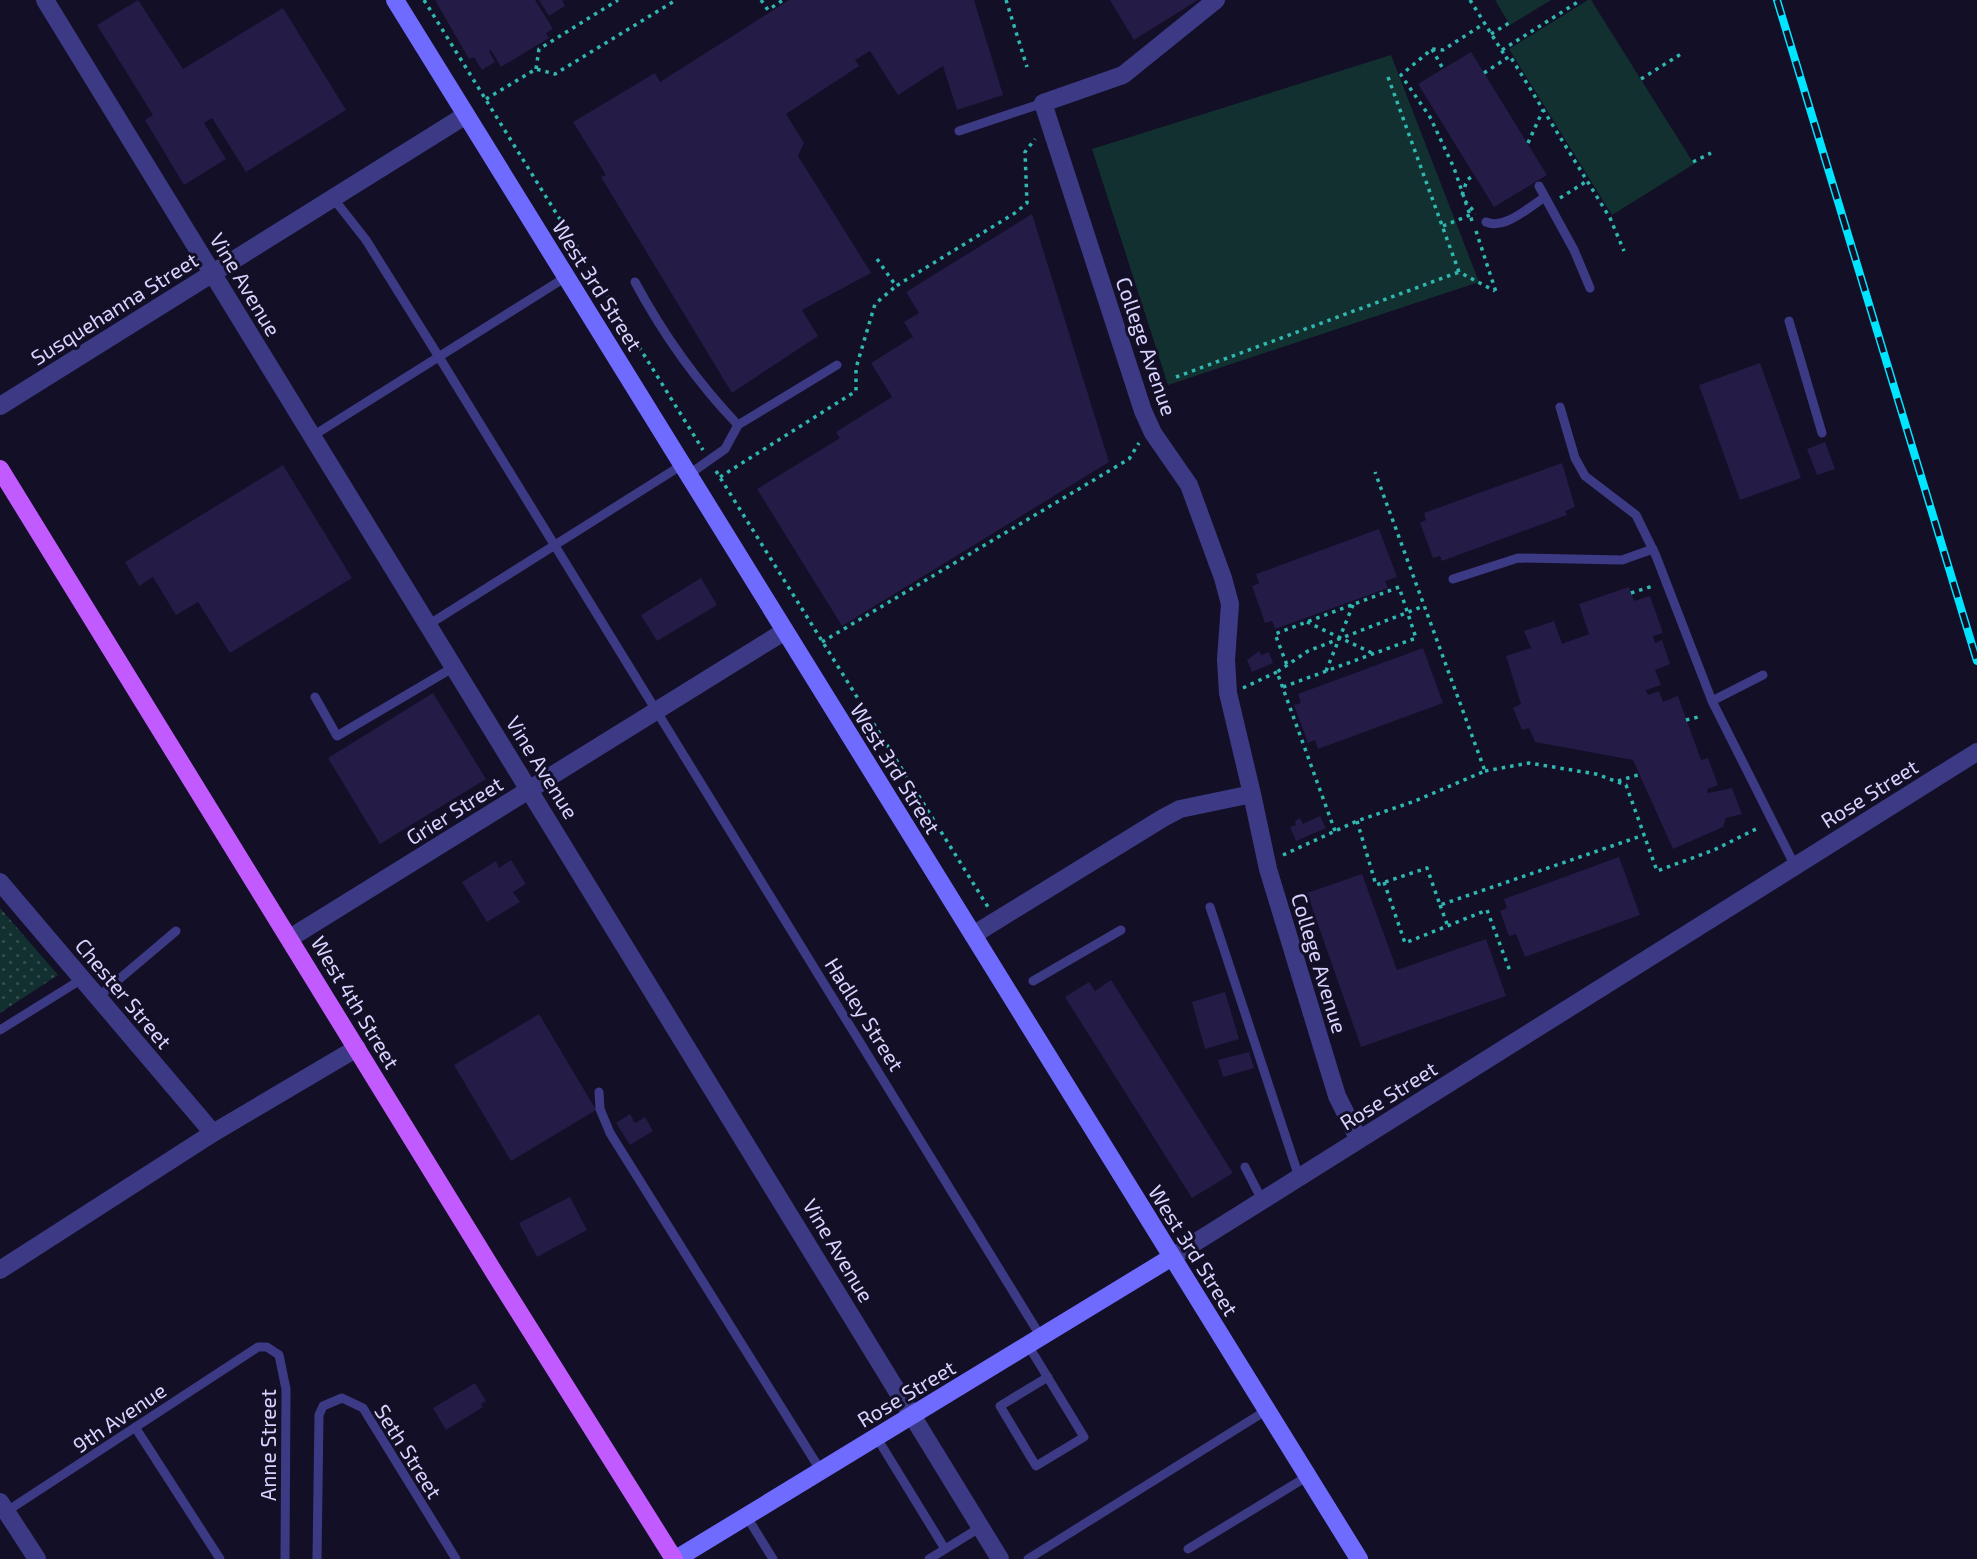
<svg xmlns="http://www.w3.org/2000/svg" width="1977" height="1559" font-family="'Exo 2',sans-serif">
<defs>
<pattern id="park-dots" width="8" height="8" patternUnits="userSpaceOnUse" patternTransform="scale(1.75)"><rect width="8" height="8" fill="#12302f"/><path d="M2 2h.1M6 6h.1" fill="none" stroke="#344d4e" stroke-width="1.8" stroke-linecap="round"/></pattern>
</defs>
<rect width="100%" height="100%" fill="#130f26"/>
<path fill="url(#park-dots)" d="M0 908 58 975 0 1013Z"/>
<path fill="#12302f" d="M1495 0H1551L1510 25Z
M1588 0H1591L1694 164 1612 215 1509 49Z
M1391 55 1479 282 1168 385 1092 149Z"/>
<path fill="#241b47" d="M138 0 183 69 283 8 346 110 246 172 212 118 204 123 226 159 184 185 145 120 153 115 97 25Z
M435 0H535L553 29 546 33 549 38 501 67 491 50 489 51 495 62 482 70 474 57 469 59Z
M539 0H562L565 6 549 16Z
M789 0H974L1003 95 957 110 943 66 898 95 870 51 855 60 859 66 786 114 804 143 798 156 871 273 802 310 818 336 732 393 601 177 606 175 573 122 655 73 660 82Z
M1110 0H1198L1134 40Z
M1471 52 1547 175 1494 207 1418 84Z
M1032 214 1109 462 842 626 757 489 840 438 836 432 892 397 871 363 913 337 904 322 919 313 906 292Z
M1760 363 1801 478 1740 500 1699 385Z
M1825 442 1835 469 1817 475 1807 449Z
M1562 463 1575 507 1565 511 1567 515 1442 561 1440 556 1433 558 1420 523 1426 520 1424 513Z
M283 465 352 578 230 653 198 602 176 615 153 577 139 586 125 562Z
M1379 529 1397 577 1385 581 1388 588 1275 629 1272 621 1265 623 1252 586 1259 583 1256 574Z
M701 578 717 605 657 641 641 615Z
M1629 587 1634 601 1650 596 1663 633 1653 636 1655 643 1662 640 1670 664 1655 670 1661 685 1646 690 1648 695 1659 691 1663 702 1678 696 1701 760 1708 758 1718 785 1707 789 1708 793 1732 788 1742 814 1726 818 1723 827 1673 849 1633 760 1535 742 1529 728 1522 730 1513 708 1521 704 1506 656 1531 648 1524 631 1554 621 1562 644 1589 634 1579 604Z
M1423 648 1443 703 1318 749 1315 740 1308 743 1294 705 1301 703 1298 694Z
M1259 651 1261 655 1269 652 1273 663 1252 672 1247 660Z
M433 693 486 779 380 844 328 758Z
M1320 816 1326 828 1296 841 1290 827 1296 825 1295 821 1300 818 1303 824Z
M1619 857 1640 915 1525 957 1516 934 1509 936 1500 911 1507 908 1504 899Z
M511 860 526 884 513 892 520 902 487 922 462 882 496 861 499 868Z
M1362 874 1397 970 1486 939 1506 996 1361 1047 1307 893Z
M1111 980 1233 1173 1192 1198 1065 997 1089 982 1095 991Z
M1225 992 1239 1039 1205 1049 1192 1002Z
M539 1014 596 1110 511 1161 454 1065Z
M1249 1052 1254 1068 1223 1077 1218 1060Z
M630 1114 635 1123 645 1117 653 1131 630 1145 616 1123Z
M570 1197 587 1230 537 1257 519 1223Z
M475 1383 486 1401 481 1404 483 1407 446 1430 433 1408Z"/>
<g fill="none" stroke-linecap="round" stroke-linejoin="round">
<path stroke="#2fb8b0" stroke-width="3.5" stroke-dasharray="3.5 5" stroke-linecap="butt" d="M424 0 703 450
M761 0 768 10 783 0
M1006 0 1027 67
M1470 0 1507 59
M1491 34 1509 23
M1432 49 1443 69
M1502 50 1581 0
M536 69 539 49 618 0
M1484 73 1510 56 1610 218 1624 251
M1388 77 1459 272 1495 291
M1641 79 1681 54
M486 99 536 69 555 74 676 0
M1528 143 1543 110
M1693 162 1711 153
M1462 195 1467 180 1474 175
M1560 198 1587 181
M1465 201 1476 214
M1472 221 1454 168 1430 117 1401 75 1432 49 1443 50 1485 23
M1443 226 1470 215
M1476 231 1496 292
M877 259 896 286 1015 213 1027 203 1025 152 1035 139
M1176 377 1459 272
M716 471 988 907
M720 477 856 391V368L875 304 896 286
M1631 593 1653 586
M1307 622 1372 653
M822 642 1129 459 1139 443
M1326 671 1353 605
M1283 687 1416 638 1399 587 1275 634 1287 665
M1243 688 1277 672
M1686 720 1702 716
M1485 771 1529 763 1596 774 1626 785 1657 871 1714 850 1760 827
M1618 781 1641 774
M1357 821 1376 885 1427 868 1440 905 1644 835
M1335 831 1277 672 1308 651 1424 606
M1283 855 1357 821 1415 801 1485 771 1375 472
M1384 882 1405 943 1487 910 1510 971
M1440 905 1447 924"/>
<path stroke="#3d3a85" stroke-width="9" d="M959 131 1043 103
M1539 186 1574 250 1590 288
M333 198 366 240 439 357 1041 1337
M1486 222C1505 230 1529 207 1545 197
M635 282C664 336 696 381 738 425
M1789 321 1822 433
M1560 407 1575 458 1585 476 1636 515 1656 556 1712 701 1795 866
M311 437 566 277
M688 475 725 449 738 425 837 365
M1453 579 1518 558 1622 560 1653 549
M428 625 682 465
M315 697 337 736 454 667
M1712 701 1763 675
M1210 907 1299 1177
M1033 981 1121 930
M98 997 176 931
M0 1030 82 979
M599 1092 600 1109 610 1133 821 1471
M1245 1167 1262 1200
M1028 1345 1084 1437 1036 1466 1000 1406 1048 1377
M135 1427 220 1559
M877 1438 945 1549
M4 1513 258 1347H267L279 1355 286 1389 285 1559
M747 1517 773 1559
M1188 1549 1308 1476
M317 1559 319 1415 323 1406 342 1398 363 1408 456 1559
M929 1559 981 1527
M1028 1559 1267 1410"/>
<path stroke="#3d3a85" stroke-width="18" d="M45 0 1000 1559
M0 406 466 115
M1252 794 1268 869 1337 1096 1359 1140
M0 882 213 1133
M973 935 1163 818 1180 809 1252 794 1228 693 1226 660 1230 604 1223 578 1189 485 1153 433 1143 411 1043 103 1123 75 1216 0
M290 938 785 631
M1172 1257 1977 752
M0 1270 213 1133 357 1048
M0 1502 37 1559"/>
<path stroke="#6f6bff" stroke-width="18" d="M395 0 1359 1559
M676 1559 1172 1257"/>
<path stroke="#c25bff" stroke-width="18" d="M0 469 497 1277 674 1559"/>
<defs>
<path id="rail" d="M1777 0 1977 661"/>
</defs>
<use href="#rail" stroke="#00e5ff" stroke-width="8"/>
<use href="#rail" stroke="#130f26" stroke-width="5" stroke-dasharray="16" stroke-linecap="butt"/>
</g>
<g text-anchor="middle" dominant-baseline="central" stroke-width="6" stroke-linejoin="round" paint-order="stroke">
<g font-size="21" fill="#d9d4ff" stroke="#130f26">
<text transform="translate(246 284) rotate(59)">Vine Avenue</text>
<text transform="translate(598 285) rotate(58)">West 3rd Street</text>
<text transform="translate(114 308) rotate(-32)">Susquehanna Street</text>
<text transform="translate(1147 346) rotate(71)">College Avenue</text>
<text transform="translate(543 767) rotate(58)">Vine Avenue</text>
<text transform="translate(896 768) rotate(58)">West 3rd Street</text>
<text transform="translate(1869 793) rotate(-32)">Rose Street</text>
<text transform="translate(454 810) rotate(-32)">Grier Street</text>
<text transform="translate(1320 963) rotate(73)">College Avenue</text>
<text transform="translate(124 993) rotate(50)">Chester Street</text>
<text transform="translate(356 1002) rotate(59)">West 4th Street</text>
<text transform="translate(865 1014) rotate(58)">Hadley Street</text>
<text transform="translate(1388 1095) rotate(-32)">Rose Street</text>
<text transform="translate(839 1250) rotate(59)">Vine Avenue</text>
<text transform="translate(1194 1250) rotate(58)">West 3rd Street</text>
<text transform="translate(906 1393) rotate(-31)">Rose Street</text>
<text transform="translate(119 1417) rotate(-34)">9th Avenue</text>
<text transform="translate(267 1445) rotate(-90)">Anne Street</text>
<text transform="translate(409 1451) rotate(58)">Seth Street</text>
</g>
</g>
</svg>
